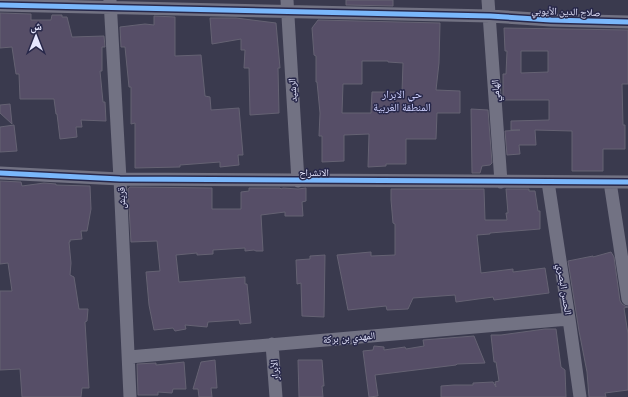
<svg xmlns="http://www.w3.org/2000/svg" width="628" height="397" font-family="'Golos Text','Noto Naskh Arabic',sans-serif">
<rect width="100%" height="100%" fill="#3a3a4e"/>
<path fill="#564e67" stroke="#656273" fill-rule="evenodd" d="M346 0H393V6L346 5Z
M0 13 31 14V20H51L52 15H62V17H67L72 37 104 36 105 47H102V71H100L103 102H105L106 121 81 120 82 127H76L77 137 60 139 57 114H56L54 99H20L19 74H16L12 47 0 48Z
M154 16 175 17V56L201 55 205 96 210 97 211 110 239 108 243 155H238L239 165 220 167V162L180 165V167L135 168V123L131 124V87H129L125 47H121L120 27 145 24 154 25Z
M210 18H236L276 23 280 68H278L279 113 250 115 249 68H244L245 50H241V39L212 44Z
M318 20 440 23 439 63 436 90 460 91V113H437L436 139H406V164H386V166L368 167 369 134 344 135V161L322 162V136H319L320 113 317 82H316V56L314 55 312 28ZM362 61H388V62L403 63 402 92H372L371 113H342L343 84H362Z
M504 28 628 30V84H622L623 125H625V149H603V171H572V131L535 130 536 145H519L520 154 507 155 505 131 520 130H511V121L549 120V100H503V74H506L507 51H505ZM521 51H548V72L521 73Z
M10 104 12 124 0 113V105Z
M471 109 488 110 492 163 490 165 482 166 480 173H472Z
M14 125 17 151 0 152V127Z
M0 181 21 182 22 186 44 183 56 184V185L90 186 91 209 87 231H81L82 239 70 240V242H69L71 263 70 275 74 277 79 309H88L87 321 85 322 89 388H82L81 397H22L20 369 0 370V291H12L8 263 0 264Z
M130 187 212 188V209H241V192L249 191V188H280L281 189 283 188 298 189 306 188V201L302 202 303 216H285V212L261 215 263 251H256L254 250 245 251V248L213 250V254L197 255V253L176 255 179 282 245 277V284H247L251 323 240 324 239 320 208 322 207 327 185 325 186 329 175 331 173 328 154 330 149 305 146 272 160 271 157 241 131 242 128 189Z
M391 189H484L485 220H507L506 213H508L506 189H529V191H535L538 211H540V229L490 233V234L477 235 481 273 513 269V272L545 268 549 293 494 300 493 297 456 302 455 295 413 298 408 309 387 310 386 306 348 310 337 255 371 252V256L395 255V224L393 223 391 200Z
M611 252 614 257 620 301 622 304 625 306 628 307 624 308 628 334V390L605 393 606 397H589L587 372 579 331 568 261 593 256V257Z
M325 255 324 317 302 316 301 283 297 284 296 260 310 259V256Z
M545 329H556L561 367 565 370 566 397H441V386L454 385H473V383L493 382 496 387 495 382 499 381 496 362H494L491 335H501Z
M474 336 485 363 457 364 456 365 375 375 378 396 369 397 363 351 373 350 374 346 384 347V350L405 347 406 349 424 346 423 340Z
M215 360 217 388H211L212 397H199L198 389H193L201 362Z
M298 360H322L324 386H322L323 397H299Z
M184 362 186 389H173L172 393 158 392V395H138L137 364 156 363V365Z"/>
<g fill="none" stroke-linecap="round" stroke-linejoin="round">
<path stroke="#727283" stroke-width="13" d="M110 0 120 179 130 397
M287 0 298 181
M488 0 501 182
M0 5 490 16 551 20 628 22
M0 173 120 179 628 182
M548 182 569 319 580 397
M610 182 628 299
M272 344 276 397
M129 357 569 319"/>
<defs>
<path id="cycleway" d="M0 5 490 16 551 20 628 22
M0 173 120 179 628 182"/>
</defs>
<use href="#cycleway" stroke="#28284a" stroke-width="8"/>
<use href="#cycleway" stroke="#7ab7fb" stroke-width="5"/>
</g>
<g text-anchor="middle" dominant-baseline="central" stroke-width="3" stroke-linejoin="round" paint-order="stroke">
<g font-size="10" fill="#e6e7ff" stroke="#28284a">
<text transform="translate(566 11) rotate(2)">صلاح الدين الأيوبي</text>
<text transform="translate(292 90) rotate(-94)">الرشيد</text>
<text transform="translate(495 91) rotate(-94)">الهامي</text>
<text x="314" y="172">الانشراح</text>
<text transform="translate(121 198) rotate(-93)">قريش</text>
<text transform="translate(565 289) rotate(81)">الحسن البصري</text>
<text transform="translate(349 337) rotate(-5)">المهدي بن بركة</text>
<text transform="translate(274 370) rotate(-94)">الأبرار</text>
</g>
<g font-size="11" fill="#cfd1ff" stroke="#28284a">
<text x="402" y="93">حي الابرار<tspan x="402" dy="13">المنطقة الغربية</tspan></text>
</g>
</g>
<g transform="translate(36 36)" stroke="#28284a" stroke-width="3" paint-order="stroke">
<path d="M0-3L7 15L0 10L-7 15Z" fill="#e6e7ff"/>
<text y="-6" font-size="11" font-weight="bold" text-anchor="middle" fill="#e6e7ff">ش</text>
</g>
</svg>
